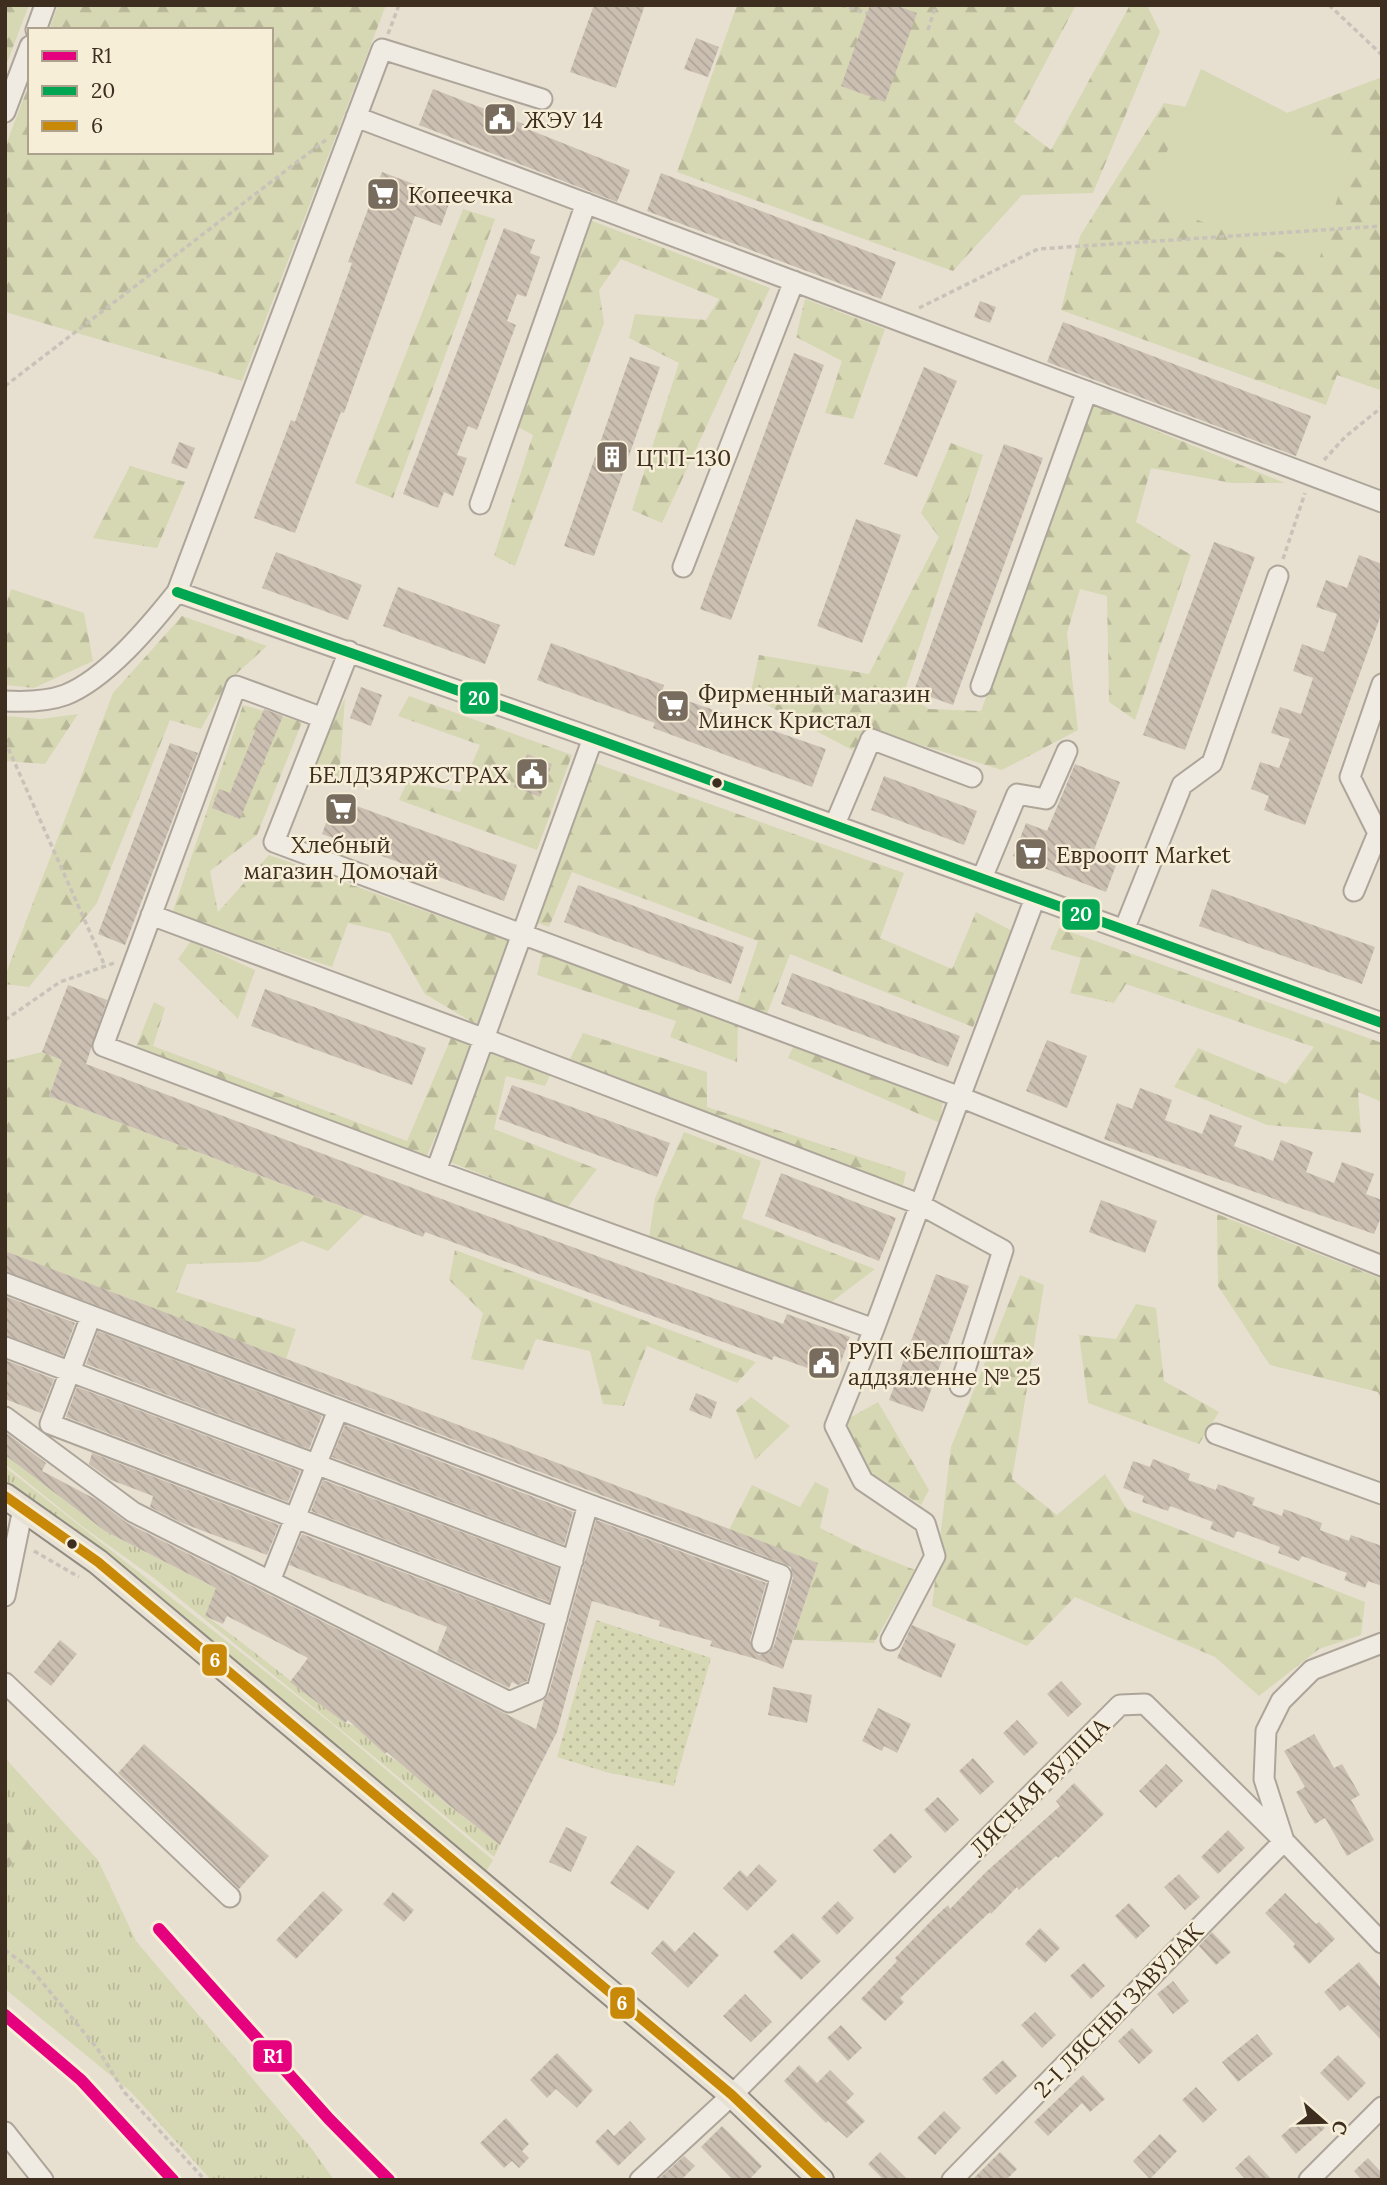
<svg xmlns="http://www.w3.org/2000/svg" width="1387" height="2185" font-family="Lora,serif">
<defs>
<pattern id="grass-tufts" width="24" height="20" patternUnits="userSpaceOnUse" patternTransform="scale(1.75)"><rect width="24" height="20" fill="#d6d7b3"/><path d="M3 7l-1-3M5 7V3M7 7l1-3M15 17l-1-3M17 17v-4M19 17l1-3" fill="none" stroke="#b9b99a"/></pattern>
<pattern id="forest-firs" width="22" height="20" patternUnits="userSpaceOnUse" patternTransform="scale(1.75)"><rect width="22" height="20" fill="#d6d7b3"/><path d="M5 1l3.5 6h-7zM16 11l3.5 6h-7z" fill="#b9b99a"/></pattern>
<pattern id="garden-dots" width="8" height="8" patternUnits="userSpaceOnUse" patternTransform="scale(1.75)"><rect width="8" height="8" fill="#d6d7b3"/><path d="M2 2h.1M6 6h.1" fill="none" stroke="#b9b99a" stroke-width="1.8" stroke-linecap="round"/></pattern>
<pattern id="building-back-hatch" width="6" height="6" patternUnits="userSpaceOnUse" patternTransform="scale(1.75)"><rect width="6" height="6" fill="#cbbfb2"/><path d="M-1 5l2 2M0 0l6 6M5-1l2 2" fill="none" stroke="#afa499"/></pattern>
</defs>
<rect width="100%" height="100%" fill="#e7e0d1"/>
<path fill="url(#grass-tufts)" d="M5 1455 105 1531 216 1588 206 1616C254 1650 298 1688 345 1723L355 1726 385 1754 400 1763 442 1800 500 1845 494 1857 378 1760 154 1578 83 1527 5 1464Z
M5 1467 332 1724 493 1860 479 1883 5 1496Z
M5 1758 98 1860 136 1941 312 2149 334 2180H211L131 2092 5 1989Z"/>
<path fill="url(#forest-firs)" d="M5 5H29L5 68Z
M58 5H386L242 381 5 312V147L30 82V152H271V30H49Z
M737 5H1076L1014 122 1051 150 1130 5H1147L1160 32 1093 193 1022 195 953 271 677 172Z
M1382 77V387L1380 390 1337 375 1326 405 1061 310 1080 236 1164 103 1266 121Z
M463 209 495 219 393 498 355 483Z
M592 221 770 288 662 523 632 510 679 363 629 338 635 314 706 320 719 299 621 259 599 290 604 323 515 566 494 556 533 435 516 426Z
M805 299 885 329 853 419 825 413 842 361 796 337Z
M1093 405 1285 483H1232L1151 468 1136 522 1191 555 1135 720 1109 702 1107 596 1080 589 1067 633 1078 730 1002 770 872 730 852 750 750 696 759 655 869 674 939 537 921 513 951 443 983 455 904 693 929 709 981 711Z
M130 466 185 482 157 548 93 538Z
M11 589 84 613 93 661 34 688 5 685V608Z
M182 616 267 646 227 682 201 729 170 720 97 903 29 987 5 984V976L113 693Z
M409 696 572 755 537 850 399 800 407 782 460 792 480 745 398 716Z
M345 698 339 780 311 770Z
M243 705 302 722 257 835 210 871 218 912 269 855 511 942 477 1025 425 994 390 933 348 923 332 967 172 914Z
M78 714 45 764 5 761V716L41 719Z
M592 762 904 873 880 938 952 969 976 912 1014 932 973 1027 790 954 767 1014 736 1007 758 941 572 872 549 927 534 922Z
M1059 928 1382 1043V1102L1358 1092 1361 1133 1267 1125 1174 1087 1198 1048 1286 1084 1314 1047 1126 984 1114 1003 1070 993 1081 958 1050 949Z
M191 941 255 970 238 1019 178 959Z
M543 950 738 1023 737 1062 670 1037 676 1021 537 975Z
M154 1002 165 1008 153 1046 407 1141 451 1038 474 1046 426 1158 135 1049Z
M583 1033 707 1072V1107L906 1172 902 1190 568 1063Z
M794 1045 943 1100 940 1123 788 1058Z
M42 1052 62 1060 49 1096 364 1215 328 1251 302 1241 259 1262 187 1264 176 1292 296 1329 286 1359 5 1251V1061Z
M491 1053 551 1073 545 1086 506 1076 494 1129 597 1169 567 1208 450 1162Z
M684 1132 761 1161 742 1218 875 1269 829 1304 649 1238 655 1198Z
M1217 1214 1382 1279V1401L1378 1392 1270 1365 1218 1286Z
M455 1250 756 1362 737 1383 647 1346 624 1406 603 1404 590 1351 536 1339 523 1370 471 1359 483 1313 449 1280Z
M1020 1275 1044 1285 1012 1479 1057 1515 1105 1474 1127 1509 1365 1602 1361 1635 1319 1649 1259 1696 1215 1657 1075 1597 1027 1646 932 1606 951 1447Z
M1136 1304 1156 1308 1164 1381 1219 1412 1199 1444 1088 1403 1079 1335 1116 1339Z
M751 1397 790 1426 755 1460 736 1410Z
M878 1402 929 1490 921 1505 865 1469 846 1420Z
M815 1482 829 1489 820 1528 860 1548 915 1570 874 1643 793 1640 818 1563 729 1530 752 1485 800 1507Z
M5 1818 39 1839 5 1871Z"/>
<path fill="url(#garden-dots)" d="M596 1620 711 1658 674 1786 606 1772 557 1757Z"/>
<path fill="#d6d7b3" d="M1201 69 1353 146 1317 267 1147 200Z"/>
<path fill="url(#building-back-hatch)" d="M594 5H645L616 88 570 72Z
M870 5H895L917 13 885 102 841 86Z
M696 38 719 47 708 77 684 69Z
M433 89 526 125 525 128 630 170 617 202 419 125Z
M382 172 451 198 441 226 415 216 344 413 341 412 295 533 254 518 291 420 295 422 352 263 348 262Z
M661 173 896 262 881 299 647 211Z
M504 228 535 240 530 253 540 257 526 297 517 294 507 321 516 325 477 430 468 426 457 455 467 458 453 496 444 492 438 508 403 494Z
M980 301 996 307 990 323 974 317Z
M1063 322 1311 416 1296 456 1047 362Z
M794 353 824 365 731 620 700 609Z
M630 357 660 367 594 556 564 546Z
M924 367 957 381 917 477 884 464Z
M179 442 195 448 187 469 171 463Z
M1004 444 1043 458 953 705 914 691Z
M856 519 901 535 862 643 817 626Z
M1214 542 1255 557 1185 750 1143 735Z
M276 552 362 585 348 620 262 588Z
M1359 555 1382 564V612L1305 825 1264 810 1269 796 1251 789 1260 762 1279 768 1290 739 1271 733 1280 707 1301 714 1313 678 1293 671 1302 644 1324 652 1337 614 1316 607 1326 580 1347 588Z
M398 587 500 625 485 664 383 626Z
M551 643 664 685 662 692 826 749 812 787 653 728 655 723 537 680Z
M361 687 382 695 371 726 350 718Z
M264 709 283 716 240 819 212 808 219 789 230 793Z
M170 743 198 753 125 945 98 934Z
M527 754 552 764 540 797 514 787Z
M1075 764 1120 782 1094 850 1118 860 1106 892 1013 856 1026 823 1047 831Z
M884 776 977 811 964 845 871 810Z
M335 798 517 865 504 901 322 834Z
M578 885 744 947 731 984 564 922Z
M1212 889 1375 947 1362 984 1199 926Z
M792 973 960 1036 948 1067 781 1004Z
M68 985 107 1000 86 1064 463 1207 783 1324 787 1314 850 1337 835 1378 774 1356 772 1360 425 1232 423 1237 49 1096 62 1060 42 1052Z
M265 989 426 1048 412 1085 251 1026Z
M1047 1040 1087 1056 1067 1108 1026 1091Z
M512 1085 670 1143 657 1177 499 1119Z
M1140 1088 1172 1100 1165 1120 1202 1134 1210 1114 1242 1126 1234 1146 1273 1161 1281 1140 1313 1152 1306 1172 1334 1183 1342 1162 1374 1174 1366 1194 1382 1200V1215L1374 1234 1104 1139 1117 1103 1132 1109Z
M781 1173 896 1218 879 1261 765 1216Z
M1101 1200 1157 1221 1145 1253 1089 1232Z
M5 1251 818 1563 783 1669 756 1659 710 1646 712 1641 659 1626 660 1621 592 1601 557 1732 500 1845 445 1802 387 1752 385 1754 348 1720 345 1723 290 1682 308 1658 227 1616 223 1624 205 1616 216 1588 105 1531 5 1455V1432L46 1463 42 1471 97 1500 127 1523 536 1729 544 1700 549 1693 596 1520 766 1583 750 1640 753 1651 759 1655 770 1652 774 1646 793 1578 791 1567 785 1564 5 1271Z
M936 1274 969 1286 923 1412 889 1400Z
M5 1296 75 1323 63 1356 5 1335Z
M98 1331 322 1416 309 1449 86 1364Z
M5 1360 54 1379 41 1413 5 1399Z
M77 1387 300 1471 288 1502 66 1417Z
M696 1393 717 1402 711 1419 689 1410Z
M345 1425 573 1512 564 1545 332 1457Z
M92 1453 279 1525 267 1555 182 1523 150 1507 153 1496 111 1480 89 1464Z
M1153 1459 1190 1474 1188 1480 1216 1490 1218 1484 1255 1498 1252 1505 1282 1516 1284 1509 1322 1523 1320 1530 1349 1541 1351 1535 1382 1546V1586L1368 1581 1365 1588 1344 1580 1347 1573 1302 1556 1299 1561 1278 1553 1280 1547 1237 1531 1234 1538 1210 1529 1213 1522 1170 1506 1168 1511 1142 1502 1144 1496 1123 1488 1133 1461 1150 1467Z
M323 1480 558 1568 549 1602 311 1511Z
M302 1534 542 1625 527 1681 518 1685 512 1682 509 1688 437 1652 447 1627 289 1565Z
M912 1625 956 1644 941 1678 897 1658Z
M60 1640 77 1654 51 1686 34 1672Z
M1061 1681 1082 1704 1068 1717 1047 1694Z
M773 1687 812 1695 807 1723 768 1715Z
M878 1708 911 1724 897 1753 884 1746 882 1751 862 1741Z
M1017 1720 1038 1743 1024 1756 1003 1733Z
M1314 1734 1334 1768 1342 1764 1360 1795 1351 1800 1374 1840 1347 1856 1325 1818 1315 1824 1296 1792 1305 1787 1284 1751Z
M144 1744 269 1856 239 1889 118 1773Z
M973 1758 994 1782 980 1795 959 1771Z
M1166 1764 1183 1781 1156 1808 1139 1791Z
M1074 1783 1104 1814 1058 1858 1056 1856 1019 1890 1017 1887 991 1914 990 1912 939 1960 900 1998 904 2002 885 2021 861 1999 897 1961 895 1958 934 1918 948 1905 950 1909 987 1871 1060 1806 1056 1801Z
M938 1797 959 1820 945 1833 924 1810Z
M566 1827 587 1837 571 1872 549 1862Z
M1228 1830 1245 1848 1218 1874 1201 1857Z
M891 1833 912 1857 894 1874 873 1850Z
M637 1845 675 1872 648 1910 610 1883Z
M759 1864 777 1881 747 1911 723 1888 740 1870 747 1877Z
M1179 1874 1200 1897 1185 1910 1164 1887Z
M323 1891 343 1910 296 1959 276 1940Z
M393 1892 414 1910 404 1922 383 1904Z
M1285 1893 1316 1924 1319 1922 1335 1939 1309 1964 1293 1947 1295 1944 1265 1913Z
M838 1901 854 1918 837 1935 821 1918Z
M1129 1903 1150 1926 1136 1939 1115 1916Z
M1040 1928 1060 1948 1045 1963 1025 1944Z
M694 1932 719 1955 688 1988 651 1953 663 1940 675 1952Z
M1212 1932 1231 1952 1216 1965 1199 1946Z
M793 1933 821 1961 801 1980 773 1952Z
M1359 1962 1382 1989V2041L1348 2005 1340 2011 1324 1992Z
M1084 1963 1105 1986 1091 1999 1070 1976Z
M1173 1981 1189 2001 1173 2014 1157 1994Z
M745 1994 772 2022 751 2042 723 2016Z
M1035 2012 1056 2035 1042 2048 1021 2025Z
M841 2025 862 2048 848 2061 827 2038Z
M1132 2028 1153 2051 1139 2064 1118 2041Z
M1257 2034 1273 2054 1238 2082 1222 2062Z
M557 2053 593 2090 577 2108 556 2089 547 2098 530 2080Z
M1338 2055 1366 2083 1348 2101 1320 2073Z
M1003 2060 1017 2076 996 2095 982 2079Z
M799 2065 817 2083 830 2070 854 2094 846 2102 865 2121 847 2138 828 2121 826 2123 784 2081Z
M1083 2075 1105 2099 1090 2112 1082 2103 1048 2136 1034 2122Z
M1196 2087 1217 2110 1203 2123 1182 2100Z
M944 2111 961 2128 935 2155 917 2138Z
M1309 2111 1325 2128 1296 2154 1281 2136Z
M506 2118 529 2144 522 2151 529 2158 519 2168 512 2161 504 2168 480 2143Z
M630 2121 646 2139 618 2166 595 2142 608 2129 614 2136Z
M722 2126 762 2166 749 2180H733L701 2147Z
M1160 2134 1177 2151 1150 2179 1133 2161Z
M880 2152 908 2180H884L868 2164Z
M1000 2152 1017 2169 1006 2180H972Z
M1249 2155 1272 2180H1246L1235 2168Z
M684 2156 695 2166 681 2180H662L660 2178Z
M1368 2158 1382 2173V2180H1362L1354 2171Z"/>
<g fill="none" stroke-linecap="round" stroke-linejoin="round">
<defs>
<path id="minor" d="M36 30 45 5
M5 112 30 46
M356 117 1382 502
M480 504 586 203
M683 567 794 281
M177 592 593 738 1382 1023
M236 686 323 718 274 842 960 1097 874 1329 436 1171 103 1046Z
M981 686 1087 391
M5 701C25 702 46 702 65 695 106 679 150 626 177 592L382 49 542 99
M323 718 349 651
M835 824 871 739 972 777
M1378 833 1350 777 1382 684
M982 878 1017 794 1046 799 1067 751
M1354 891 1378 833 1382 835
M1035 898 960 1097 1382 1266
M151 915 485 1039 919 1204 1003 1250 960 1386
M1124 930 1182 785 1212 763 1278 576
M436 1171 593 738
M5 1283 588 1504 537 1690 509 1702 133 1512 5 1417
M91 1316 50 1424 557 1618
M874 1329 835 1426 863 1481 925 1523 935 1556 891 1640
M5 1347 573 1561
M1216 1434 1382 1494
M588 1504 781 1575 762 1643
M270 1581 338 1410
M5 1596 23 1509
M5 1683 230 1897
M5 2132 43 2180
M640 2180 732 2095 1120 1705 1145 1704 1284 1841 1382 1943
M952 2180 1284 1841 1264 1779 1266 1731 1281 1701 1312 1670 1382 1643
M1309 2180 1382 2107"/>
<path id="major" d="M5 1496 98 1562 732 2095 821 2180"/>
</defs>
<use href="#minor" stroke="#ada599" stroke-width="23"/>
<use href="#major" stroke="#928b80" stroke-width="28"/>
<path stroke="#c8c2b9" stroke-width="3.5" stroke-dasharray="5 3.5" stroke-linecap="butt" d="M841 5 867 13
M1329 5 1382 55
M928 30 936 5
M388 34 399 5
M919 308 1038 249 1382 226
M5 386 327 139
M1324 460 1345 437 1382 407
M1283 559 1305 493
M5 741 105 966
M5 1020 60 982 114 963
M34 1551 79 1577
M5 1950 31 1969 97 2048 125 2093 205 2180"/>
<use href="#minor" stroke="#efebe3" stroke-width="19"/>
<use href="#major" stroke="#e6e1d4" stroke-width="24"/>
<defs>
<path id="bus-1" d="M177 592 593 738 1382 1023"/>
<path id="bus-2" d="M5 1496 98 1562 732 2095 821 2180"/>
</defs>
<use href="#bus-1" stroke="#f7eed8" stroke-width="16"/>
<use href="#bus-2" stroke="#f7eed8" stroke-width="16"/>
<use href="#bus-1" stroke="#00a651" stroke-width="10"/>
<use href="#bus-2" stroke="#c88808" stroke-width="10"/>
<defs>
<path id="rail-1" d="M159 1929 329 2119 389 2180
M5 2015 81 2080 173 2180"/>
</defs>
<use href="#rail-1" stroke="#f7eed8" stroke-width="18"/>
<use href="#rail-1" stroke="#e5007d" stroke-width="12"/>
</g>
<defs>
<symbol id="civic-square" viewBox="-11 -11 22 22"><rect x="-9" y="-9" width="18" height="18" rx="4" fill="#786c5e" stroke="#f7eed8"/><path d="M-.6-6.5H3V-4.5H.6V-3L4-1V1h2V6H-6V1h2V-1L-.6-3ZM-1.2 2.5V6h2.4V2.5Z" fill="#fff"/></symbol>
<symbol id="supermarket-square" viewBox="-11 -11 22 22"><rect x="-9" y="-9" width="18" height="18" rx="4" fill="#786c5e" stroke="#f7eed8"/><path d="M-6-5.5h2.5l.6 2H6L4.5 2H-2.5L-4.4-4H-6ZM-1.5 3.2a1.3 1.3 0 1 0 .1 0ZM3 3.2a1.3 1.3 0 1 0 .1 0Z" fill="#fff"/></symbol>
<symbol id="building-square" viewBox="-11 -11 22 22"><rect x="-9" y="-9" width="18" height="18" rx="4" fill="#786c5e" stroke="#f7eed8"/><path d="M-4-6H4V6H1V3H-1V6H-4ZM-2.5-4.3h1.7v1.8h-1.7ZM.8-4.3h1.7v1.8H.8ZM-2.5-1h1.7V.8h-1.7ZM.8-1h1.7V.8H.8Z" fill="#fff"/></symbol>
</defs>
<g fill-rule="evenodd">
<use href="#civic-square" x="481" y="100" width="38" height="38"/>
<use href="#supermarket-square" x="364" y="175" width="38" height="38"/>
<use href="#building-square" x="593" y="438" width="38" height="38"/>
<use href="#supermarket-square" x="654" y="687" width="38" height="38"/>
<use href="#civic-square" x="513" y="755" width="38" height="38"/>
<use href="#supermarket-square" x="322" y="790" width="38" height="38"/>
<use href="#supermarket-square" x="1012" y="835" width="38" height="38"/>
<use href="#civic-square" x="805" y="1344" width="38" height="38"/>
</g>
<g fill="#3d2e20" stroke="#f7eed8" stroke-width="2.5">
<circle cx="717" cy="783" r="6"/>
<circle cx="72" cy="1544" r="6"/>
</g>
<g text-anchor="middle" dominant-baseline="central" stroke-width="5" stroke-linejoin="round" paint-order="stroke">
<g font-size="23" fill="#3d2e20" stroke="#f7eed8" text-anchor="start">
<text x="524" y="119">ЖЭУ 14</text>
<text x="408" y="194">Копеечка</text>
<text x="636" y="457">ЦТП-130</text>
<text x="698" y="693">Фирменный магазин<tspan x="698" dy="26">Минск Кристал</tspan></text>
<text x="508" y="774" text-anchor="end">БЕЛДЗЯРЖСТРАХ</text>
<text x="341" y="844" text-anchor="middle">Хлебный<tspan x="341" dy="26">магазин Домочай</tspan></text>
<text x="1056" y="854">Евроопт Market</text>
<text x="848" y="1350">РУП «Белпошта»<tspan x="848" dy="26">аддзяленне № 25</tspan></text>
</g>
<g font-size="23" fill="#3d2e20" stroke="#f7eed8">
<text transform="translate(1039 1787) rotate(-45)">ЛЯСНАЯ ВУЛІЦА</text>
<text transform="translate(1118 2010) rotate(-46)">2-І ЛЯСНЫ ЗАВУЛАК</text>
</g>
</g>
<g stroke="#f7eed8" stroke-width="2.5">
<rect x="459" y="681" width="40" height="34" rx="7" fill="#00a651"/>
<rect x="1061" y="898" width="40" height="33" rx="7" fill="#00a651"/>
<rect x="201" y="1643" width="27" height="34" rx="7" fill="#c88808"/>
<rect x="609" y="1986" width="27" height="34" rx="7" fill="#c88808"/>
<rect x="252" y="2039" width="41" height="34" rx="7" fill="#e5007d"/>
</g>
<g font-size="19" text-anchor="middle" font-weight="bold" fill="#fff">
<text x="479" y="705">20</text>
<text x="1081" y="921">20</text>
<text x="215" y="1667">6</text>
<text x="622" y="2010">6</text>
<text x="273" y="2063">R1</text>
</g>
<rect width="1387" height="2185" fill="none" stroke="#3d2e20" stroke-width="14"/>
<rect x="28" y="28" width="245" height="126" fill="#f7eed8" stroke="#ada18e" stroke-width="2"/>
<rect x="42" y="51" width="35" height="10" fill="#e5007d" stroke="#ada18e" stroke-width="2"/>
<text x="91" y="63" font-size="21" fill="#3d2e20">R1</text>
<rect x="42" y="86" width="35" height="10" fill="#00a651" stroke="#ada18e" stroke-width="2"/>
<text x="91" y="98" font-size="21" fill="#3d2e20">20</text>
<rect x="42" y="121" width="35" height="10" fill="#c88808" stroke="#ada18e" stroke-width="2"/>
<text x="91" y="133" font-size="21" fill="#3d2e20">6</text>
<g transform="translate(1324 2122) rotate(110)" stroke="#f7eed8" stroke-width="5" paint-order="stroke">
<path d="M0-5L12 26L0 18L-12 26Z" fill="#3d2e20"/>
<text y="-10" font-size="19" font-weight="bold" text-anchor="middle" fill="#3d2e20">С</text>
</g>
</svg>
